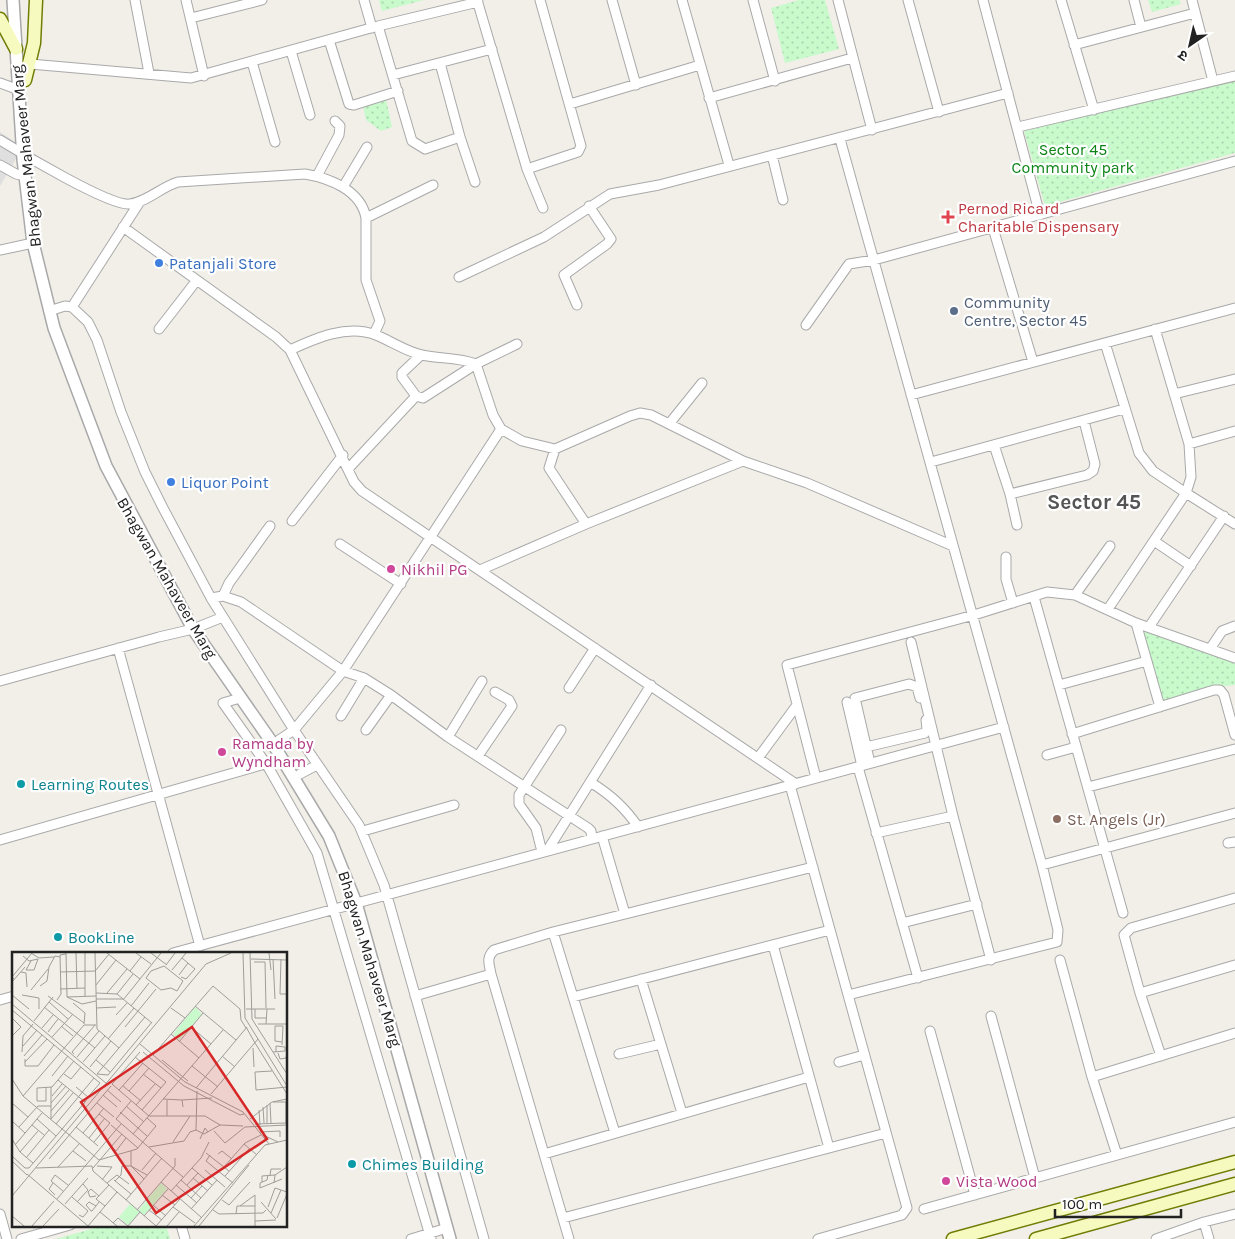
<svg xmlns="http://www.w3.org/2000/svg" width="1235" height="1239" font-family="Karla,'Noto Sans Devanagari',sans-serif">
<defs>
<pattern id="park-dots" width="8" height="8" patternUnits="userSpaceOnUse" patternTransform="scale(1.25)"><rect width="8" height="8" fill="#c8facc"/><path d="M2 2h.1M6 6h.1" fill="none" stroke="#acd6af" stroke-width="1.8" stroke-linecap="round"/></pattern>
</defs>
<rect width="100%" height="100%" fill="#f2efe9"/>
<path fill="#e0dfdf" d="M0 132 23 147 0 186Z"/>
<path fill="url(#park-dots)" d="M379 0H424L382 11Z
M799 0H825L839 49 785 63 771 8Z
M1148 0H1179L1181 4 1152 12Z
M1235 79V153L1045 206 1024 131Z
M386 99 392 127 381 131 366 120 362 102Z
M1140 627 1235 660V685L1223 686 1162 704Z
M105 1225H166L170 1239H56Z"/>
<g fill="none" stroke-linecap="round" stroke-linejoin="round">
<defs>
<path id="minor" d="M135 0 149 73
M186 0 204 76
M364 0 372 28
M477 0 527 169 543 208
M612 0 636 85
M682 0 729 165
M753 0 775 81
M838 0 872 130
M908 0 939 112
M983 0 1040 215
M1061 0 1094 110
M1134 0 1141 27
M1192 0 1213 81
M191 18 262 0
M378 26 412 141 425 149 460 137
M329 40 349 104 354 105 398 91
M1074 45 1195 13
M291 51 310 115
M252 62 275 142
M440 63 460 137 475 182
M30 64 191 78 378 26 478 2
M393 75 492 49
M0 83 19 90
M709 98 852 58
M570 104 700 65
M1018 127 1235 76
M840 139 1042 865 1058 930 1057 942 848 995
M0 140C21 153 111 207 130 204 147 202 161 187 178 182L305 174C329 178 361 190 366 218V280L380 321 374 334
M772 155 783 200
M0 165 16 174 25 176
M527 169 578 152 581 146 540 0
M317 176 339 135 340 126 335 121
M343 187 367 147
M366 218 433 185
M123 227 276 337 290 350 354 482 362 491 796 784
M993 228 1033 362
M0 250 33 243
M459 277 544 237 610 194 659 185 1008 93
M577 305 564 275 607 244 611 239 589 206
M72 307 139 203
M49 311 65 306 72 307 88 322 97 340 121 412 145 472 163 508 211 598 294 730 359 825 384 885 484 1239
M806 325 849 264 874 260 1235 161
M159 329 197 280
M1155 329 1189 444 1191 477 1186 493 1235 524
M1105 343 1139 453 1153 471 1186 493 1108 609
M290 350C316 338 347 324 376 335 391 341 407 352 422 355 440 359 458 357 476 364L493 415 501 429 522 441 555 449 630 416 640 413 651 415 743 461 807 483 953 546
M421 355 402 373V377L416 396 423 398 476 364 517 344
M1174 394 1235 379
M911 395 1235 308
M669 424 702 383
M1189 444 1235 431
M994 445 1010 494 1017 525
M555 449 549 468 586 524
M931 462 1124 409
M348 469 416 396
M1010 494 1087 475 1093 471 1095 464 1084 421
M292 521 343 455
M1154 541 1191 566
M340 544 401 584
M1006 557V579L1013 603
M480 570 586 524 743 461
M1075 595 1110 546
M223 596 229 583 270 526
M1034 597 1123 913
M211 598 223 596 241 602 343 671 364 678 391 695 448 737
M1136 623 1160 707
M1149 627 1224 516
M911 642 953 816 991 960
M118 648 200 946
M1210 649 1222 631 1235 626
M0 681 159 637 193 629 223 617
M482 681 448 737 588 828 591 831 592 839
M1059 685 1147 661
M569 688 595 648
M240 698 223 703 267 765 317 853 431 1239
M847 702 862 766
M341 716 364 678
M366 730 391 695
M1072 734 1214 690H1220L1224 695 1235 735
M279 740 294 730 343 671 501 429
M866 747 925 733 927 729 926 720
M1047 755 1076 747
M478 756 512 706 509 700 495 692
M758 758 797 705
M870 763 855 698 909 684 917 687 920 698
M858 767 918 978
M300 774 317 765
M816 778 787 665 974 615 1047 592 1075 595 1136 623 1235 658
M590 782C610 794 625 807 638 827
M790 785 907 1208 902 1215 818 1239
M1088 787 1235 749
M363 831 454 805
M876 833 953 816
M602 836 625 914
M0 840 282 759
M1228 843 1235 842
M547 851 651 685
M542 852 536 828 519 804V795L561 730
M1042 865 1235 813
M902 923 977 904
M553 932 615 1133
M773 945 829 1148
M173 953 1004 727
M1060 960 1092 1077 1117 1155
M641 979 682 1113
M1140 993 1235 965
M415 996 491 974
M573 997 830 930
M0 1000 14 996
M991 1016 1035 1178
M930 1031 975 1195
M619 1054 661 1044
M1161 1056 1140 993 1124 935 1131 928 1235 898
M839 1062 864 1055
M1092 1077 1235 1033
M544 1154 809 1077
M924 1209 1235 1122
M0 1214 7 1239
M563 1218 886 1133
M1204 1222 1235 1214
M181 1225 185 1239
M21 1239 70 1225
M411 1239 447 1228
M569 1239 491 974C489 963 486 958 494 950L553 932 813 867
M1156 1239 1204 1222 1209 1239"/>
<path id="tertiary" d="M13 0 23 159 33 243 54 328 106 466 193 629 273 744 329 836 356 903 450 1239"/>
<path id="secondary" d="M0 19 16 49
M25 80 34 43 36 0
M953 1239 1235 1162
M1036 1239 1235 1184"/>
</defs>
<use href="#minor" stroke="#a9a9a9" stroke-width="11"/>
<use href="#tertiary" stroke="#a9a9a9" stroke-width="14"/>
<use href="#secondary" stroke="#707d05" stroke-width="15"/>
<use href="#minor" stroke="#fff" stroke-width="9"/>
<use href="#tertiary" stroke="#fff" stroke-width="11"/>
<use href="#secondary" stroke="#f7fabf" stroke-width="12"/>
</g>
<path fill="#e0444e" stroke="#fff" stroke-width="2" d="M945.5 209.5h5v5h5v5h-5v5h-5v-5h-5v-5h5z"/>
<g fill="#3f7fe0" stroke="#fff" stroke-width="2">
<circle cx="159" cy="263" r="5"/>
<circle cx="171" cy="482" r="5"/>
</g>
<circle fill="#5c6f8a" stroke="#fff" stroke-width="2" cx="954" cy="311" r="5"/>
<g fill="#d1479c" stroke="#fff" stroke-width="2">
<circle cx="391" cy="569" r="5"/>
<circle cx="222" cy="752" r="5"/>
<circle cx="946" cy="1181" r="5"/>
</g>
<g fill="#0f9aa8" stroke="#fff" stroke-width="2">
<circle cx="21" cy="784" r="5"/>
<circle cx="58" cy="937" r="5"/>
<circle cx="352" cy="1164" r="5"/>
</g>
<circle fill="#8d6e63" stroke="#fff" stroke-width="2" cx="1057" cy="819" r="5"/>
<g text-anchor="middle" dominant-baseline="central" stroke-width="4.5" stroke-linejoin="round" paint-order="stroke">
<g font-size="16" fill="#0c8416" stroke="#fff">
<text x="1073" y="149">Sector 45<tspan x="1073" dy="18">Community park</tspan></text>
</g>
<g font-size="16" fill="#222" stroke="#fff">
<text transform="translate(26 156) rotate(-96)">Bhagwan Mahaveer Marg</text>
<text transform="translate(167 578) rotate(60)">Bhagwan Mahaveer Marg</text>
<text transform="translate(370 959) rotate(73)">Bhagwan Mahaveer Marg</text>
</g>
<g font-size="16" fill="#be3a42" stroke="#fff" text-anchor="start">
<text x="958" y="208">Pernod Ricard<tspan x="958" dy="18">Charitable Dispensary</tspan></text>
</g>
<g font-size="16" fill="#366cbe" stroke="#fff" text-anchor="start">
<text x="169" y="263">Patanjali Store</text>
<text x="181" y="482">Liquor Point</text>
</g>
<g font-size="16" fill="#4e5e75" stroke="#fff" text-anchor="start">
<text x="964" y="302">Community<tspan x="964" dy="18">Centre, Sector 45</tspan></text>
</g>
<g font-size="16" fill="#b23c85" stroke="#fff" text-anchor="start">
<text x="401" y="569">Nikhil PG</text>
<text x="232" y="743">Ramada by<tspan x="232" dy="18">Wyndham</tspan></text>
<text x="956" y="1181">Vista Wood</text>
</g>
<g font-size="16" fill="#0d838f" stroke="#fff" text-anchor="start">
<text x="31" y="784">Learning Routes</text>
<text x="68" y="937">BookLine</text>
<text x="362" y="1164">Chimes Building</text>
</g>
<g font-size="16" fill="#785e54" stroke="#fff" text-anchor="start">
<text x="1067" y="819">St. Angels (Jr)</text>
</g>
<g font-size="21" font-weight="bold" fill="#555" stroke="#fff">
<text x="1094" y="502">Sector 45</text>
</g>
</g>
<g transform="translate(12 952)">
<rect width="275" height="275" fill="#f2efe9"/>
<path d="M183 55 190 62 167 88 161 82ZM149 231 155 237 132 263 128 260 116 273 107 265 118 252 126 259Z" fill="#c8facc"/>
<path fill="none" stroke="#9f9d99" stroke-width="1" d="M19 1 27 6 42 5M54 1 55 45M64 1 65 36M73 1V44M83 1 85 77 107 96M95 1 128 27M124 1 139 12M139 1 155 13M231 1 233 66 275 134M238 1 240 67 275 122M257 1 259 18M11 4 17 9 26 7 22 18H14L19 9M170 6 183 17M239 7 275 8M261 7 263 47M269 7 268 42H275M242 10H253L254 56M154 13 163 1M152 14 171 29 165 39 159 36 149 38 134 26 139 19ZM84 18 97 2M160 18 174 1M118 19 129 5M9 20 14 21 15 35M48 20 84 19M167 23 176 11M169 25 174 27 183 17M2 27 0 25 20 1M0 30 13 15M84 33 104 8M28 34 35 29 37 15 43 4 48 5M48 37 73 36M19 38 36 17M84 41 105 42 140 71M95 41 115 17M105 42 121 22M0 43 17 57M10 43 27 46V57M36 44 72 71M55 45 70 52 84 49M55 45 84 44M84 47H111M45 48 49 42 48 3 54 2M111 48 149 1M37 50 56 67M61 51 73 61 72 72M0 52 95 132M119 54 137 31M183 54 224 88M32 55 83 96M84 56 104 55M159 56 173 66M234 57H263M243 57V66H254M0 58 88 131 76 145M104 63 115 51M133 65 85 122 96 123 140 70M22 69 41 45M246 72H275M254 72 255 57M49 74 61 84M113 75 144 37M179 75 199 92M234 75 243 91M30 76 41 63M36 80 46 67M159 82 187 106M0 84 9 75 1 67M40 85 61 62M96 87 122 56M167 90 191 61M270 90 263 89V74H271L270 93M243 91 275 142M128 92 173 130 231 160 257 192M11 94 25 78M241 96 242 115M10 100 11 84 21 72M128 100 100 132 137 164M131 100 172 134 228 163 232 162M261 100 273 99V95L264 94V100M266 101 268 107 274 106 275 101M62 102 60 100 83 73M141 103 201 34 228 57 229 68 234 76M12 104 30 83M210 104 223 115M65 105 87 79M123 105 154 130 130 158M13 107V114H26L42 93M84 108 98 120M150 108 176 129M13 110 35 87M71 110 93 84M180 114 206 135M78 115 99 89M260 119 243 120 244 138 275 135M52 122 59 127 69 115M131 122 149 136M40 124 56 104M0 127 11 144 87 208M46 128 73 150 76 145 64 135M111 134 129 149M34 135V149H25V136L40 135 62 109M184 136 235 75M95 138 109 150M107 138 131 111M117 139 137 116M199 142 246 87M91 143 105 155M11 144 72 73H84M40 144 50 132M151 147 170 148 171 155M155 148V164M170 148 200 146M119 149 104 167 171 225M261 150H274V171M0 151 16 165M39 151 54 134M85 151 102 165M258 151 259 171M124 153 143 132M255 153V171M114 154 132 170M251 155 252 171M247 158 248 173M39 159 57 138M108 160 135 184M136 164H193L208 173 231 174M25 167 44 184M39 167 61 141M39 167V135M238 167 260 150 275 147M0 169 13 181M44 172 82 126M243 172 274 171M20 173 32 183M99 173 126 196M7 175 26 154H39M64 175 86 194M184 178 185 139M184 178 192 182 208 173M202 179 213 191 233 175 275 173M248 180 268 179V185M71 181 92 156M121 182 211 78M251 183 266 190M77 186 93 166M0 187 8 200 21 211M188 187 193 176 196 180M82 190 98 171 87 162M161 190 178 164M232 192 245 203M3 193 30 161M99 194 104 199 114 186M137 195 172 189 178 180 184 178M61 199 74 209M119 199V214L135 223M8 200 26 179M194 201 217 219M206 202 210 199 220 207M198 203 194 209 221 231M0 204 13 216H17L73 150M14 206 37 178M37 207 99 134M87 208 125 197 144 174 135 166M0 209 15 223M85 214 100 215 90 228M46 215 68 191M212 215 233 191 249 183M24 216 80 214 81 219 144 274M81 216 110 182M180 216 200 233M130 218 144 201M193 218 213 235M15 222 76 274M256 223 255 228 248 231V236L270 227M258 223 259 217H269M213 224 237 197M181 226 196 239M102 228 119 242M169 228 189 246M103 229 109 223 110 214H119L132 227M149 230 190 266M250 230V224L263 223M41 231 37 237 43 243M95 231 105 223 117 232M262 231 263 223 275 215M164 233 185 251M175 233 186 221M51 239 39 229 43 223 56 233M159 239 189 206 197 190M150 243 163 253M0 244 194 12 219 1M84 244 78 245 76 240 79 237 87 244M60 245 76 259 71 265 67 263M179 246 190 234M45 247 109 172M114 248 150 206M210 248 217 253 238 230M65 250 76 238 71 232M249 250 264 267M53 252 76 226M141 253 154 264M84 254 77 250 74 253 79 259H80L84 254 87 250M93 254 84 247 97 233M228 254 243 243V274M161 255 183 271M256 255 263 236 275 240M179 257 205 228M125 258 163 214V206M137 258 150 268M201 258 207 262 251 261 254 258M88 260 105 274M259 261 269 238M224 262 225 254H243M0 264 12 274M132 264 156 237M265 266 275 242M243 269 264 268M101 271 106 266 116 274M20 274 42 249M31 274 47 257M76 274 105 240M116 274 128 260M144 274 168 247M155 274 167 260M182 274 253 193 275 188M187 274 237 213"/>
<path fill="#d62828" fill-opacity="0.15" stroke="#d62828" stroke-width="2.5" d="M180 75 255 187 144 261 69 150Z"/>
<rect width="275" height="275" fill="none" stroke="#222" stroke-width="2.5"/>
</g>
<g transform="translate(1190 45) rotate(214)" stroke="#ffffff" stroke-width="4" paint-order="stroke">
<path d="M0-4L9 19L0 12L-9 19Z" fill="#222222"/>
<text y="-8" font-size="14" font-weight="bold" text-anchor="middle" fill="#222222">उ</text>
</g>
<path d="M1055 1209v8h126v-8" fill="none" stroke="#222222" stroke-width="2.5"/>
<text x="1062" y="1209" font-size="15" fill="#222222" stroke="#ffffff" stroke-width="4" paint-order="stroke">100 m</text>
</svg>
